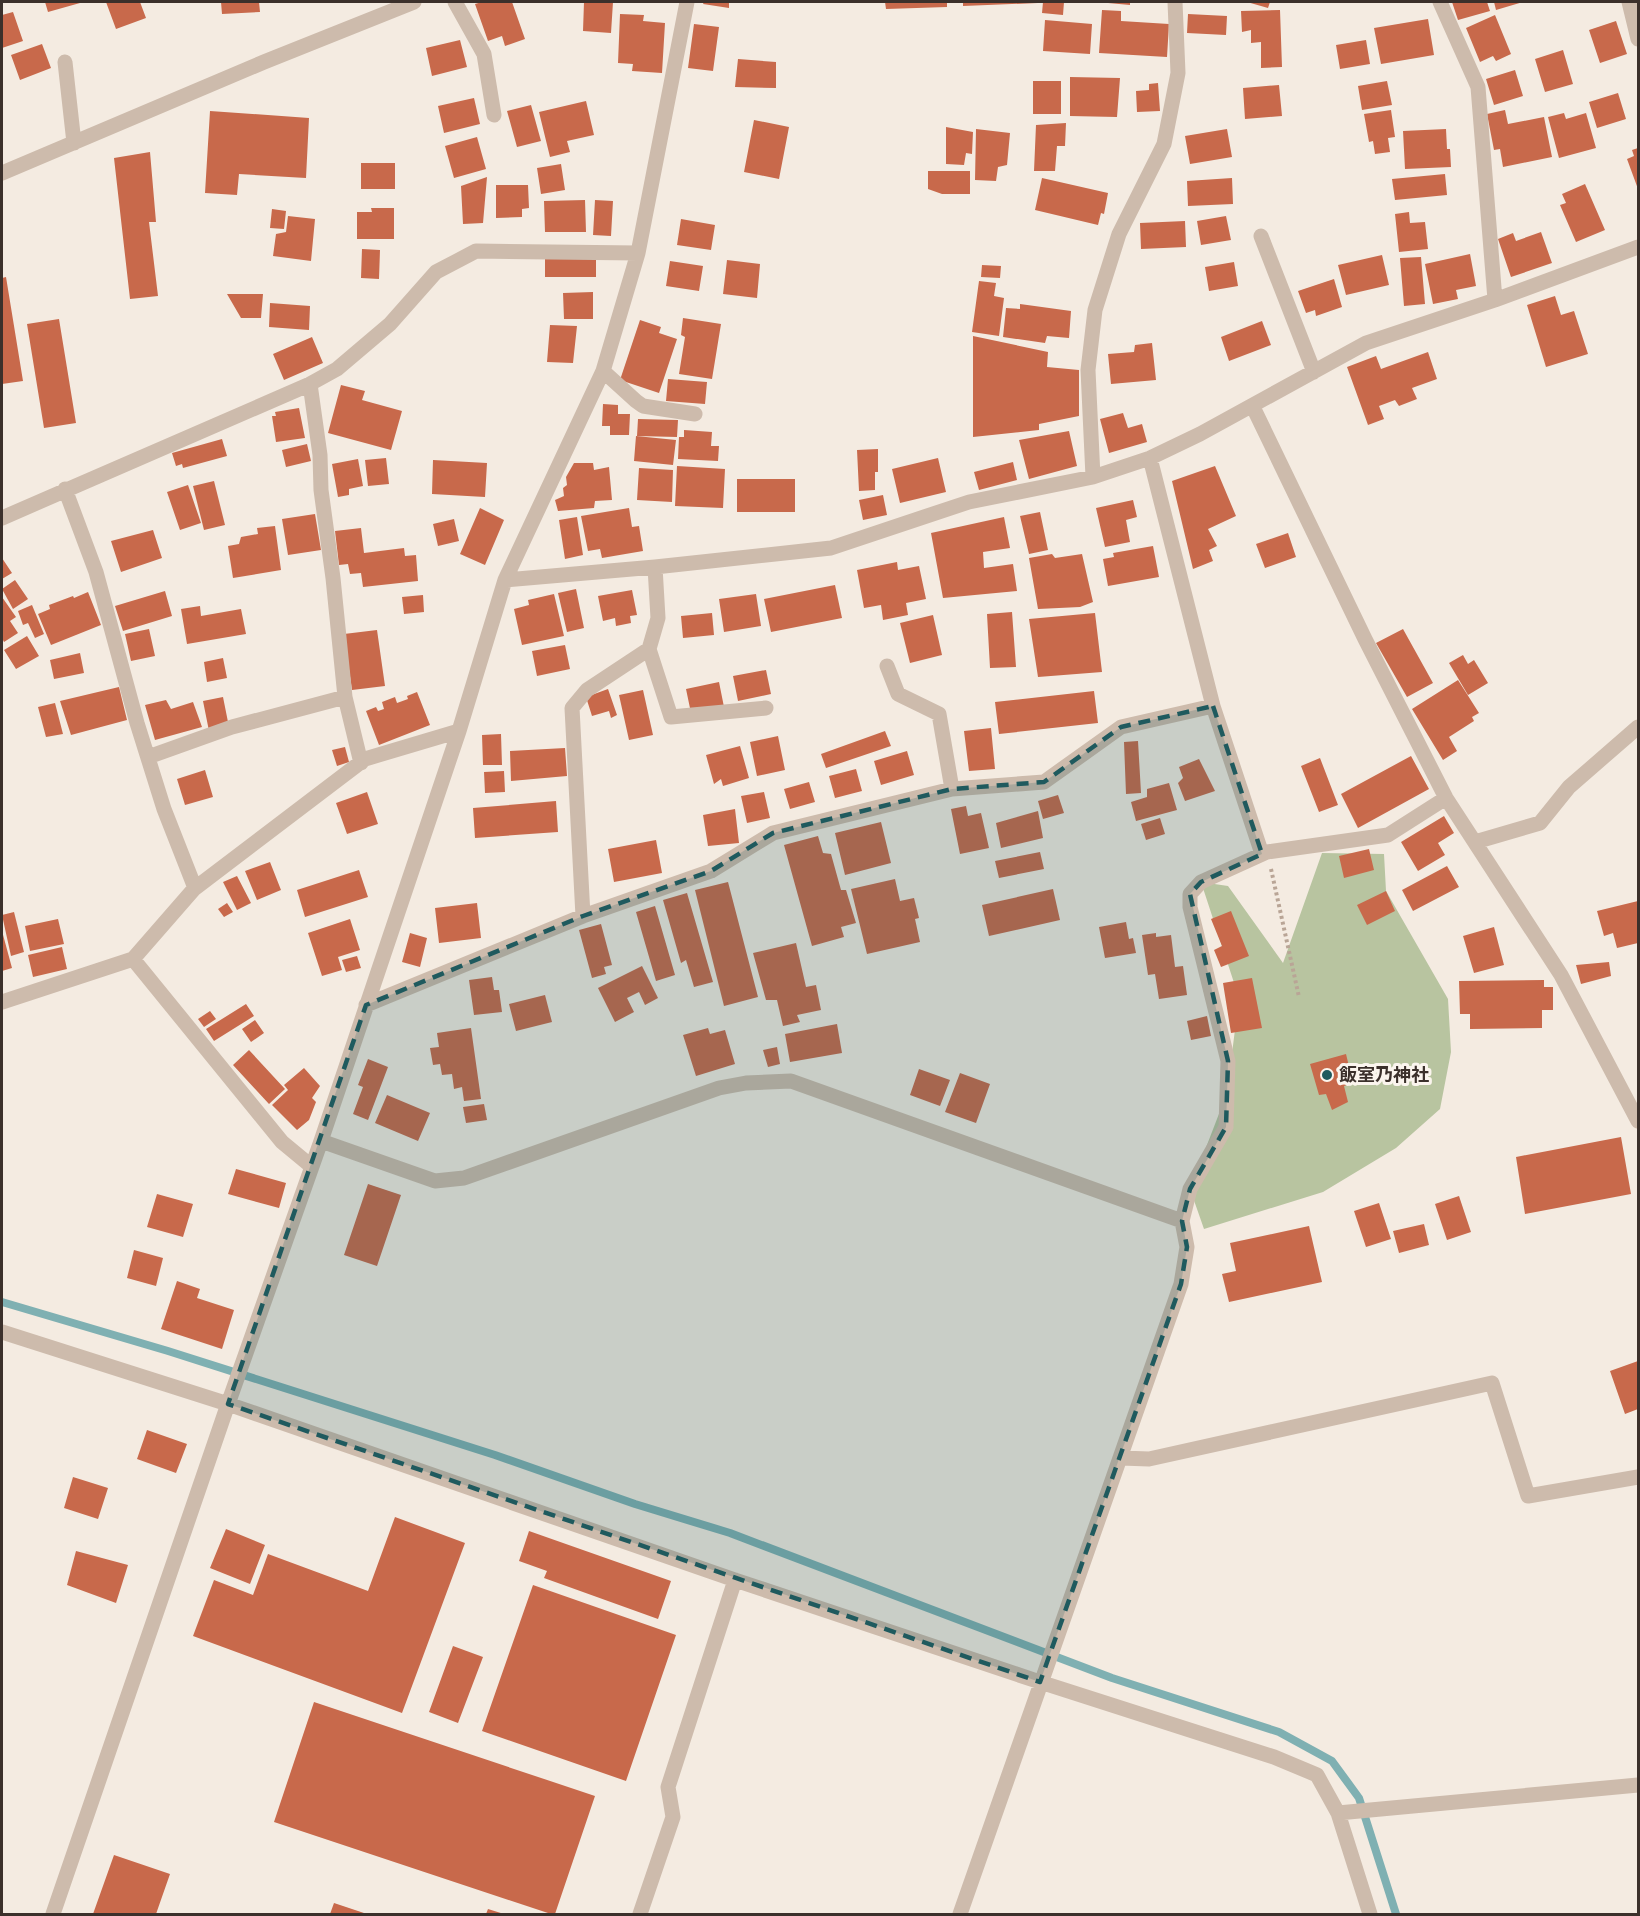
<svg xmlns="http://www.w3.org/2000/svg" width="1640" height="1916" font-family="'Fira Sans','Noto Sans JP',sans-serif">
<rect width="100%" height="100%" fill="#f4ebe1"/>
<path fill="#b8c4a0" d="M1322 853 1384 854 1386 891 1448 999 1451 1052 1440 1109 1396 1148 1323 1192 1204 1229 1190 1189 1227 1093 1239 998 1201 882 1228 886 1283 963Z"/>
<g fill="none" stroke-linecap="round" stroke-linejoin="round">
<path stroke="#7fb0b2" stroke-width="8" d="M2 1302 168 1351 495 1455 635 1504 730 1533 1112 1678 1279 1732 1332 1761 1359 1798 1396 1914"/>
</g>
<path fill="#c8694b" d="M45 2H80V3L48 12Z
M106 2H140L146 18 116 29Z
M221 2H259L260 12 222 14Z
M482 2H512L525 39 505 46 502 36 488 41 475 4Z
M584 2H613L611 33 583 31Z
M704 2H729V8L703 4Z
M885 2H947V7L886 9Z
M963 2H1038V3L963 6Z
M1043 2H1064L1063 15 1042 13Z
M1108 2H1130V5L1108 3Z
M1247 2H1270L1268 8Z
M1452 2H1487L1490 11 1458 20Z
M1494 2H1523L1496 10Z
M1102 10 1121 11V21L1169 24 1167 57 1099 53Z
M1280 10 1282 67 1261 68V42L1251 43V30L1242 32 1241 11Z
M13 12 23 41 2 48V15Z
M620 14 644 15 643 21 665 23 662 73 632 71 633 64 618 63Z
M1188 14 1227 16 1226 35 1187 33Z
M1495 15 1511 54 1496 61 1493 56 1480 62 1466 28Z
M1428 19 1434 55 1381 64 1374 28Z
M1045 20 1092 24 1090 54 1043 51Z
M1616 21 1627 54 1600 63 1589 30Z
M694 24 719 27 713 71 688 68Z
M460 40 467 67 432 76 426 48Z
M1366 40 1370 64 1340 69 1336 45Z
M42 44 51 68 20 80 11 55Z
M1563 50 1573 84 1545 92 1535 59Z
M738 59 776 62V88L735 87Z
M1515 70 1523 96 1494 105 1486 79Z
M1070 77 1120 78 1117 117 1070 116Z
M1033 81H1061V114H1033Z
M1387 81 1392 105 1362 110 1358 86Z
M1158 83 1160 111 1137 112 1136 91 1149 90V84Z
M1279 85 1282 116 1245 119 1243 88Z
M1618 93 1626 119 1597 128 1589 102Z
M474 98 480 124 444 133 438 106Z
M586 101 594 135 567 141 570 152 550 157 539 112Z
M531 105 541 141 517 147 507 111Z
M1391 110 1395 137 1388 138 1390 152 1375 154 1373 141 1369 142 1364 114Z
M1505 110 1508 124 1544 117 1552 157 1503 167 1500 149 1494 150 1487 114Z
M210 111 309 118 306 178 239 174 237 195 205 193Z
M1564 113 1566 119 1586 113 1596 148 1559 158 1548 117Z
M754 120 789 127 779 179 744 172Z
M1066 123 1065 146H1057L1055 171H1034L1036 125Z
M946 127 973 132 972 154 966 153 964 165 946 164Z
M976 129 1010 133 1007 165 998 167 996 181 975 180Z
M1227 129 1232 157 1190 164 1185 136Z
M1446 129 1447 149H1450L1451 167 1405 169 1403 131Z
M477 137 486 169 454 178 445 146Z
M1638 148V189L1627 159 1634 156 1632 150Z
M150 152 156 222H149L158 296 130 299 114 158Z
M361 163H395V189H361Z
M561 164 565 190 541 194 537 168Z
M928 171H970V194H942L928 189Z
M1445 174 1447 195 1395 200 1392 179Z
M487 177 483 223 463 224 461 186Z
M1042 178 1108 193 1104 214 1101 213 1098 225 1035 210Z
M1232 178 1233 204 1188 206 1187 181Z
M1585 184 1605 230 1576 242 1560 205 1566 203 1562 194Z
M496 185H528L529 208 522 209V217L496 218Z
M585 200 586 232H545L544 201Z
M595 200 613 201 611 236 593 235Z
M371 208H394V239H357V212H372Z
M272 209 286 211 284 229 270 228Z
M1409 212 1410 223 1425 222 1428 249 1399 252 1395 214Z
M288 216 315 219 311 261 273 256 276 234 286 232Z
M1226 216 1231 240 1201 245 1197 221Z
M681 219 715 225 711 250 677 245Z
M1185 221 1186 247 1141 249 1140 223Z
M1541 232 1552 263 1511 277 1498 239 1513 233 1516 241Z
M362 249 380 250 379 279 361 278Z
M1470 254 1476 286 1456 290 1458 299 1433 304 1425 264Z
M1382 255 1389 285 1346 295 1338 265Z
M1421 257 1425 304 1404 306 1400 258Z
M545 259H596V277H545Z
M727 260 760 264 757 298 723 294Z
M670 261 703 266 699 291 666 286Z
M1234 262 1238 286 1209 291 1205 267Z
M982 265 1001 266 1000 278 981 277Z
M6 277 23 381 2 384V278Z
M1334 279 1342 307 1316 316 1315 310 1306 313 1298 291Z
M979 281 996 283 994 296 1004 298 999 336 972 332Z
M593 292V319H564L563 293Z
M227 294H263L261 318H241Z
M1555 296 1561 315 1574 311 1588 354 1546 367 1527 305Z
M270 303 310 306 309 330 269 327Z
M1020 304 1071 311 1069 338 1047 336 1045 343 1003 337 1006 308 1020 309Z
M683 318 721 324 712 379 679 374 685 337 681 335Z
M59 319 76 423 44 428 27 324Z
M640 320 661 327 659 333 677 339 659 393 620 380Z
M1262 321 1271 345 1229 361 1221 337Z
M550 325 577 326 573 363 547 362Z
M973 336 1048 352 1047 367 1079 370V416L1039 424V430L973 437Z
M312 337 323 363 284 380 273 354Z
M1152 343 1156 380 1111 384 1108 354 1134 352 1135 345Z
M1428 352 1437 379 1412 388 1417 399 1399 406 1395 400 1379 406 1384 419 1368 425 1347 367 1376 356 1381 369Z
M668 379 707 382 705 404 666 401Z
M341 385 365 391 362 400 402 411 391 450 328 433Z
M603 404 618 405V414H630L629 435H610V426H602Z
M299 408 305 438 276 442 272 416H276L275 412Z
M1123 413 1128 428 1142 424 1147 442 1109 453 1100 419Z
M638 419 678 420 677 437 637 436Z
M684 430 712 432 711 446H719L718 461 678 459 679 437H684Z
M1069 431 1077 466 1029 479 1019 440Z
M636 436 676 440 673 465 634 461Z
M222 439 227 456 183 468 182 464 176 466 172 453Z
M307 444 311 461 286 467 282 450Z
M878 449V472H875V490L859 491 857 450Z
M386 458 389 484 368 486 365 460Z
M938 458 946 492 900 503 892 469Z
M358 459 363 486 349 489V495L338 497 332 464Z
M433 460 487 463 485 497 432 494Z
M1013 462 1017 480 979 490 974 472Z
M574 463H593L594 470 609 467 612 500 595 501 594 508 558 511 555 500 564 496 563 488 567 485 566 477Z
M677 466 725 469 723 508 675 506Z
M1215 466 1236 516 1208 529 1217 546 1209 550 1213 561 1193 569 1172 481Z
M639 468 673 470 672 502 637 500Z
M737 479H795V512H737Z
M214 481 225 525 204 530 193 486Z
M188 485 201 523 180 530 167 492Z
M883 495 887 515 863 520 859 500Z
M1133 500 1137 517 1126 520 1130 542 1105 547 1096 508Z
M480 508 504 520 485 565 460 554Z
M629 508 632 527 639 526 643 551 602 558 600 549 588 551 581 516Z
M1040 512 1048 550 1029 554 1020 516Z
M315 514 321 550 288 555 282 519Z
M577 517 583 555 565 559 559 520Z
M1004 517 1010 548 983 552 984 568 1013 564 1017 591 943 598 931 533Z
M454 519 459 541 438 546 433 524Z
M275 526 281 570 233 578 228 546 239 544 241 537 258 534 257 528Z
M361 528 364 553 404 548 405 556 416 555 418 581 363 587 361 573 350 574 348 564 339 565 335 531Z
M153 530 162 558 121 572 111 541Z
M1288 533 1296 557 1265 568 1256 544Z
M1153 546 1159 577 1108 586 1103 559 1114 557 1113 553Z
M1052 554 1055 558 1082 554 1093 602 1080 607 1038 609 1029 558Z
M2 558 12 573 2 579Z
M897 562 898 570 919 566 926 599 906 603 908 615 883 620 881 605 864 608 857 570Z
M15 580 28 599 13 609 2 589Z
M835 585 842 618 771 632 764 599Z
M576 589 584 628 567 632 558 593Z
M632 590 637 615 630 616 631 623 616 626 615 618 603 621 598 596Z
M165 591 172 616 123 631 115 606Z
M88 592 101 625 51 645 38 614 50 609 49 605 73 596 74 598Z
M554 594 564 636 522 645 514 609 529 605 528 600Z
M756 594 761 626 724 632 719 599Z
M423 595 424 612 404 614 402 597Z
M2 597 16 617 10 621 18 633 4 642 2 638Z
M32 605 44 634 35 638 28 623 23 625 18 611Z
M200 606 201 616 241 609 246 634 187 644 181 609Z
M1012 612 1016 667 990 668 987 614Z
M712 613 714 635 683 638 681 616Z
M1095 613 1102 672 1038 677 1029 619Z
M933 615 942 655 910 663 900 623Z
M149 629 155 656 131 661 125 634Z
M1403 629 1433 683 1407 697 1376 643Z
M377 630 385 686 352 690 344 634Z
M27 636 39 656 16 669 4 650Z
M565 645 570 669 537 676 532 651Z
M80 653 84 673 54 679 50 660Z
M1463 655 1468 664 1474 660 1488 683 1468 695 1449 663Z
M223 658 227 678 207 682 204 662Z
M766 670 771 694 738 701 733 676Z
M1458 680 1479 713 1472 717 1474 721 1449 737 1457 751 1443 760 1412 709Z
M719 682 724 707 691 713 686 689Z
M119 687 127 720 71 735 60 701Z
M608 689 617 715 611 718 609 711 592 716 586 697Z
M643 690 653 735 629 740 619 695Z
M1094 691 1098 723 999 734 995 702Z
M417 692 430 725 379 745 366 711 376 707 378 711 384 709 382 702 395 697 397 703 408 699 407 696Z
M223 697 229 727 209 731 203 701Z
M166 700 171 709 193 702 202 727 155 740 145 705Z
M55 703 63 734 46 737 38 707Z
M991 728 995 769 969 771 964 731Z
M885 731 891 746 826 768 821 754Z
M501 734 502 765H483L482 735Z
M778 736 785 770 757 776 750 742Z
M1138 741 1141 793 1126 794 1124 742Z
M740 746 749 778 723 786 721 779 714 784 706 755Z
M345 747 349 762 337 766 332 750Z
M565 748 567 776 511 781 510 751Z
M907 751 914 775 881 785 874 761Z
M1411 756 1429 789 1358 828 1341 794Z
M1320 758 1338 805 1319 812 1301 766Z
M1199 759 1215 791 1185 801 1178 783 1183 778 1179 767Z
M856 769 862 791 835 798 829 776Z
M205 770 213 797 185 805 177 779Z
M504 771 505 792 485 793 484 772Z
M809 782 815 802 790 809 784 789Z
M1169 783 1177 810 1136 821 1131 802 1147 797V789Z
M367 792 378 824 347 834 336 803Z
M764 792 770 818 747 823 741 796Z
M1058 795 1064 813 1043 819 1038 801Z
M556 801 558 832 475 838 473 808Z
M966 806 968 816 981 813 989 848 960 854 951 809Z
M735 809 739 843 708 846 703 815Z
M1038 811 1043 838 1001 848 996 823Z
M1444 816 1454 833 1438 843 1445 855 1418 871 1401 842Z
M1160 818 1165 834 1146 840 1141 824Z
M881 822 891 863 845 875 835 833Z
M818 836 823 853 831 854 841 890H846L856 923 841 927 844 937 812 946 784 845Z
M656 840 662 873 614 882 608 849Z
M1369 849 1374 870 1344 878 1339 856Z
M1040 852 1044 869 999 878 995 861Z
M270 862 281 890 257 900 245 871Z
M1447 866 1459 887 1413 911 1402 890Z
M359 870 368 897 305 917 297 890Z
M237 876 251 903 237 910 223 882Z
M895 879 900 901 914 898 919 918 915 919 920 942 867 954 851 889Z
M728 882 758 997 724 1006 695 890Z
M1053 889 1060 920 989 936 982 905Z
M1386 891 1395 911 1367 925 1357 905Z
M687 893 713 982 694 987 686 960 681 963 663 900Z
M1638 901V943L1617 948 1613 933 1604 936 1597 911Z
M227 903 233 912 224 917 218 909Z
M477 903 481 938 439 943 435 908Z
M655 906 675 975 656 981 636 912Z
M1231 911 1249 956 1221 967 1214 950 1222 946 1211 919Z
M14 912 24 952 11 956 2 915Z
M58 919 64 944 30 951 25 926Z
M350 919 360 950 338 957 342 970 322 976 308 933Z
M1126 922 1129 939 1133 938 1136 953 1105 958 1099 927Z
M601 924 612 965 604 967 606 974 592 978 579 930Z
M1494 927 1504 965 1474 973 1463 936Z
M2 931 12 968 2 971Z
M410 933 427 938 420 967 402 962Z
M1156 933V937L1171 935 1175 967 1183 966 1187 995 1159 999 1155 974 1148 975 1142 935Z
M796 943 806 987 816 985 821 1010 797 1015 800 1022 783 1026 777 1000H766L753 953Z
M62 947 67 969 33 977 28 955Z
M357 956 361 968 346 972 342 960Z
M1609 962 1611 976 1581 984 1576 965Z
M642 966 658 998 645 1005 639 992 627 998 634 1012 615 1022 598 988Z
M492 977 494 990H499L502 1012 474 1015 469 980Z
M1252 978 1262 1028 1231 1033 1223 983Z
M1544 980V987H1553V1010H1542V1028L1470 1029V1014H1460L1459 981Z
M545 995 552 1022 516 1031 509 1004Z
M246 1004 254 1016 214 1041 206 1029Z
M210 1011 216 1019 204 1027 198 1019Z
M1207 1016 1211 1036 1191 1040 1187 1021Z
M255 1020 264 1033 251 1042 242 1029Z
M837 1024 842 1053 790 1062 785 1034Z
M471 1028 481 1099 464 1101 462 1087 454 1089 452 1074 442 1075 440 1064 433 1065 430 1048 439 1047 437 1033Z
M708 1028 710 1034 725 1030 735 1064 696 1076 683 1035Z
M777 1047 780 1064 768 1067 763 1050Z
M249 1050 285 1089 269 1104 233 1065Z
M1346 1054 1353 1083 1344 1086 1348 1102 1332 1110 1326 1094 1319 1095 1310 1064Z
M368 1059 388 1067 368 1120 353 1114 363 1087 358 1085Z
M304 1068 320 1086 312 1098 316 1102 309 1120 297 1130 272 1105 288 1090 284 1085Z
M919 1069 950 1080 940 1106 910 1095Z
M960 1073 990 1084 976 1123 945 1112Z
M387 1095 430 1113 418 1141 375 1123Z
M484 1104 487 1120 466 1123 463 1107Z
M1621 1137 1631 1194 1525 1214 1516 1157Z
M236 1169 286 1183 279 1208 228 1194Z
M368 1184 401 1195 377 1266 344 1255Z
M157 1194 193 1204 183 1237 147 1227Z
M1459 1196 1471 1232 1447 1240 1435 1204Z
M1379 1203 1391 1239 1366 1247 1354 1211Z
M1424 1224 1429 1245 1399 1253 1393 1231Z
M1309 1226 1322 1282 1229 1302 1222 1274 1236 1271 1230 1243Z
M134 1250 163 1258 156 1286 127 1278Z
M177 1281 200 1289 197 1298 234 1310 222 1349 161 1329Z
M1638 1361V1409L1625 1414 1610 1371Z
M147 1430 187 1444 176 1473 137 1459Z
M73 1477 108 1488 98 1519 64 1508Z
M395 1517 465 1543 402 1713 193 1636 214 1580 253 1595 268 1554 368 1591Z
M226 1529 265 1545 250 1584 210 1568Z
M529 1531 671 1581 658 1619 544 1578 547 1571 519 1561Z
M76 1551 128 1565 116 1603 67 1585Z
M533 1585 676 1635 626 1781 482 1731Z
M453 1646 483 1657 458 1723 429 1712Z
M314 1702 595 1796 555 1914H551L274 1822Z
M114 1855 170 1874 156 1914H93Z
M334 1903 367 1914H330Z
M488 1909 504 1914H486Z"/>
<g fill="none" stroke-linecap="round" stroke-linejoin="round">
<path stroke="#b9a596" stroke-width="4" stroke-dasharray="3 3" stroke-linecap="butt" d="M1271 869 1299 997"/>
<path stroke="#cdbbac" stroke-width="15" d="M455 2 484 54 494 115
M1440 2 1478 87 1495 300
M1629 2 1638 39
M65 62 74 143
M2 173 264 62 414 2
M1261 236 1314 372
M603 371 636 401 643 406 695 414
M310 384 320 455 321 490 333 578 345 697 361 763
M1253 407 1365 639 1446 798 1561 975 1638 1121
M1150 458 1213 706 1262 854
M1093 477 1088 370 1095 310 1119 234 1164 144 1178 73 1175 2
M65 489 96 572 137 723 164 809 195 888
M2 518 308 385 337 369 390 324 436 272 476 251 638 253
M505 580 655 567 831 548 969 502 1093 477 1150 458 1200 434 1366 343 1495 300 1638 247
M649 649 671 717 766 708
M887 666 898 694 939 714 952 789
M148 757 232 727 345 697
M1475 842 1540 823 1569 787 1638 727
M583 916 572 708 587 690 649 649 658 618 655 567
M133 959 282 1142 311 1166
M2 1002 133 959 194 889 365 759 459 731
M366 1005 583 916 711 871 773 833 952 789 1044 782 1121 727 1213 706
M321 1141 435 1181 464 1178 719 1088 746 1083 791 1081 1182 1221
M2 1332 228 1404 735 1580 1040 1682 1274 1757 1317 1775 1338 1813 1370 1914
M1121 1458 1149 1459 1492 1383 1528 1496 1638 1477
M1338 1813 1638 1785
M53 1914 228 1404 321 1141 459 731 505 580 603 371 638 253 687 2
M640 1914 673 1817 668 1787 735 1580
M960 1914 1181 1284 1187 1247 1182 1221 1190 1189 1226 1127 1228 1061 1190 907V894L1201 882 1267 852 1388 835 1446 798"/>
</g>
<path fill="#1f5a5e" fill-opacity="0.2" stroke="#1f5a5e" stroke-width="4.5" stroke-dasharray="12 8" stroke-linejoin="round" d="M1213 706 1262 854 1201 882 1190 894 1228 1061 1226 1127 1190 1189 1182 1221 1187 1247 1181 1284 1040 1682 228 1404 366 1005 583 916 711 871 773 833 952 789 1044 782 1121 727Z"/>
<circle fill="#1f5a5e" stroke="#fbf5ee" stroke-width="2" cx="1327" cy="1075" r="6"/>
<g text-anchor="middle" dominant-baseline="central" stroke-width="6" stroke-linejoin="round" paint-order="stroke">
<g font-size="18" font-weight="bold" fill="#3b302b" stroke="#fbf5ee" text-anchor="start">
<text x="1339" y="1075">飯室乃神社</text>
</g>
</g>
<rect width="1640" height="1916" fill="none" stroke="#3b302b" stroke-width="6"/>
</svg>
